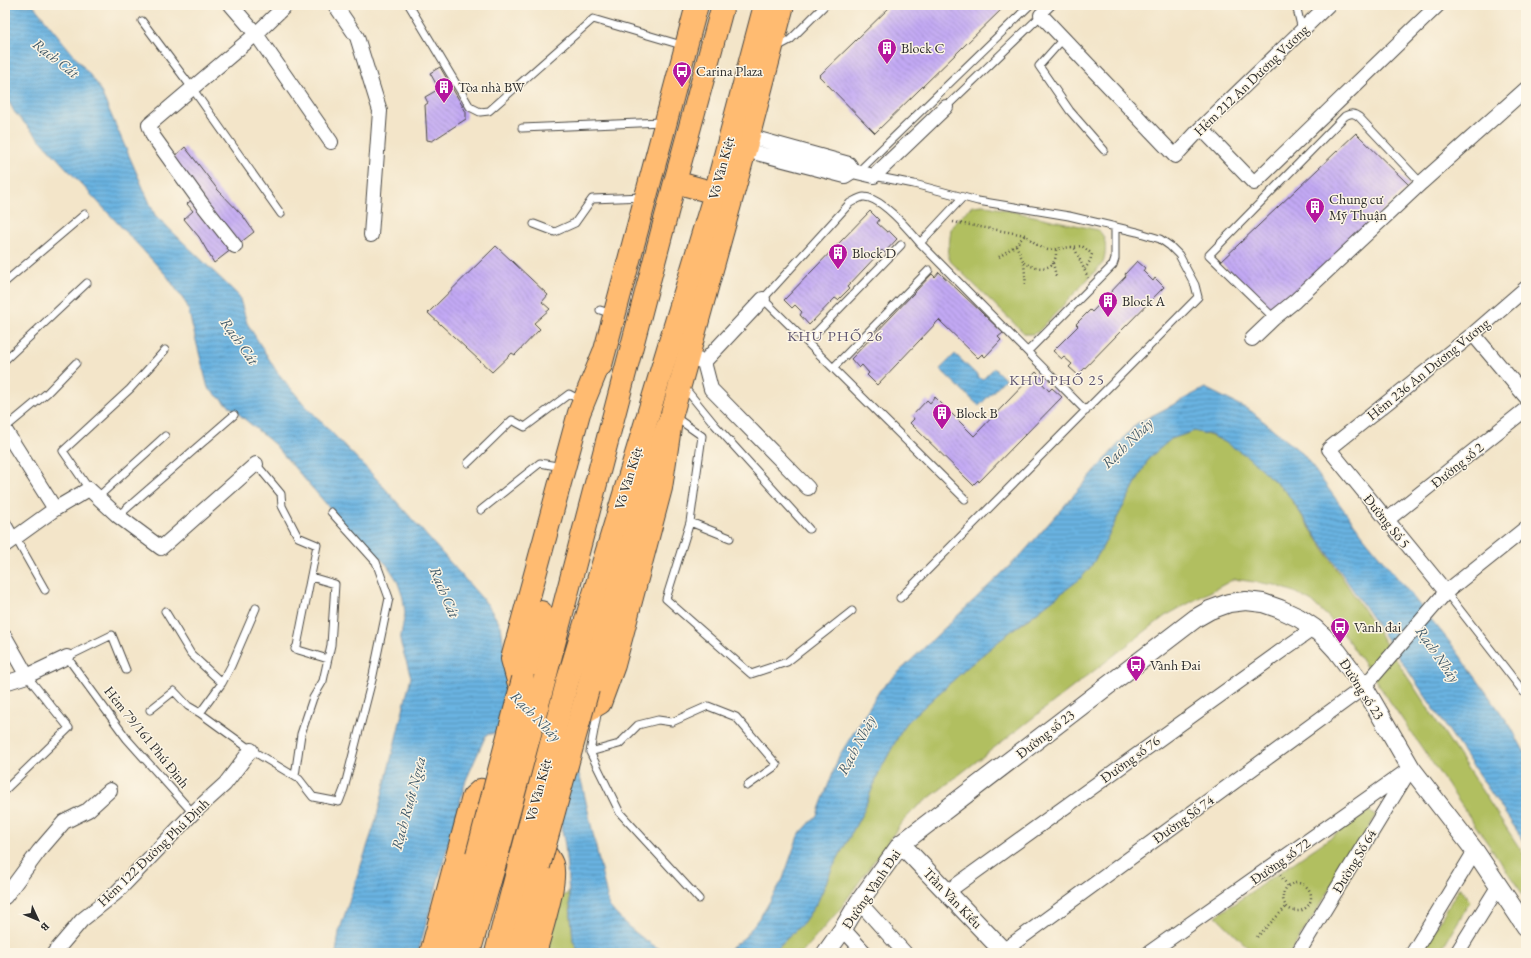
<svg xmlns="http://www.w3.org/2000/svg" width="1531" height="958" font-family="'EB Garamond',serif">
<defs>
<pattern id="water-rules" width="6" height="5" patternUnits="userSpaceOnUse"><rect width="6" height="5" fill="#69b3e1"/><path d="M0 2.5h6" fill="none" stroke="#5792b7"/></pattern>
<pattern id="building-back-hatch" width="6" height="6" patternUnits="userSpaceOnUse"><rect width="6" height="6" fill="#c2a9f4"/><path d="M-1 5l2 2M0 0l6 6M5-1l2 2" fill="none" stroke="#9e8ac6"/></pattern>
</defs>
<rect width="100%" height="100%" fill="#fcf5e5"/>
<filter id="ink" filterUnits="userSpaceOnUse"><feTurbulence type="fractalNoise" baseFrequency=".025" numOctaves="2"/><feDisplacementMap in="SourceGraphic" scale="8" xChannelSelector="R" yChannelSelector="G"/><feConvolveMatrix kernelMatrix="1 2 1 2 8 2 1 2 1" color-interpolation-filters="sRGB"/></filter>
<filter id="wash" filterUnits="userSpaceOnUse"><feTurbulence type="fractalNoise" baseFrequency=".012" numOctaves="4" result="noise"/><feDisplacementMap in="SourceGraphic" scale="16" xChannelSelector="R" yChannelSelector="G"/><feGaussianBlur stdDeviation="0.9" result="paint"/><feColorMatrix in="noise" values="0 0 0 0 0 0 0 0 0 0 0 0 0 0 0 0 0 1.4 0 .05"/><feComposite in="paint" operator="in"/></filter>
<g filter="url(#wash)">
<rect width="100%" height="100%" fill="#f3e5c9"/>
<path fill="#b1bf61" stroke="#6e7546" d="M983 205 1098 230C1108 238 1106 252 1103 263L1038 332 1032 334H1025L951 262 948 256 951 228 959 218 972 206Z
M1194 431C1204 434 1214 436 1223 441 1248 453 1267 474 1287 493L1526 858V899L1338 626 1312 602 1294 592 1275 585 1234 579 1165 616 916 808 902 822 840 909 802 953H772L803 923 818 901 832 869 863 812 878 774 905 724 970 665 1016 627 1021 625 1080 578 1089 569 1101 550 1117 518 1149 458 1171 439Z
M1369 811 1376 816 1290 953H1254L1216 916Z
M1460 887 1470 902 1439 953H1420Z
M569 893 573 940 579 953H546L562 896Z"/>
<path fill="url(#water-rules)" stroke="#4a6f86" d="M5 5H33L98 85 155 215 239 296 247 323 277 372 303 403 373 475 487 604 501 626 507 669 518 695 562 736 573 755 582 784 609 906C623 924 647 944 668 953H579L573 940 565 845 551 775 544 755 535 742 513 729 486 735 466 780 418 953H336L339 932 376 820 411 677 400 641 405 613 403 598 397 580 387 565 342 522 274 444 208 388 187 305 167 276 15 113 5 95Z
M955 354 982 380 994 368 1005 379 979 406 940 369Z
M1205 388 1251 411 1303 454 1363 536 1453 646 1511 727 1526 755V844L1287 493 1247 456 1223 441 1211 435 1194 431 1171 439 1149 458 1117 518 1101 550 1089 569 1080 579 1020 625 1016 627 970 665 905 724 878 774 863 812 832 869 818 901 803 923 772 953H724L745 937 764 911 783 879 798 836 817 815 839 756 880 690 1022 554 1136 424Z"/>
<g id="blocks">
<path fill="url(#building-back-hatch)" d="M506 5H515V8Z
M892 5H1006L875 133 819 76Z
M440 67 466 112V119L432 141 427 140 425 105 428 103 425 97 439 89 430 73Z
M1356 133 1409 185 1275 315 1220 262Z
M185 147 218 190 243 216 254 232 214 263 199 237 184 219 193 211 187 204 196 196 171 160Z
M870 211 879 220 877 223 887 232 889 231 897 239 884 253 882 250 847 287 849 289 838 300 835 298 809 325 800 315 802 312 795 305 792 308 784 300Z
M496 246 548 295 542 302 550 309 534 323 540 329 515 355 512 353 492 372 428 313Z
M1137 261 1145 268 1143 271 1153 281 1155 278 1164 287 1078 375 1069 367 1072 364 1064 357 1062 359 1053 351 1078 326 1076 324 1090 310 1092 312 1126 276 1125 274Z
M939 272 1003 333 998 337 1001 340 985 357 982 354 978 358 939 320 877 385 867 375 869 373 862 365 859 368 851 359 932 274 935 277Z
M1036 372 1044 380 1042 383 1049 391 1052 388 1062 397 979 482 978 480 973 485 910 423 914 419 912 416 927 400 930 403 935 397 974 436Z"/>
</g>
</g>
<g filter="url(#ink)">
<use href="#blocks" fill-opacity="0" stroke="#494743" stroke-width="1"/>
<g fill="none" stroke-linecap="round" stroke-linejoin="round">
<defs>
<path id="service" d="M409 5 470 107 480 112 489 111 593 19 685 46
M1296 5 1302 30
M142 21 192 88 281 214
M1063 39 1039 66 1070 111 1104 150
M777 47 790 40 825 5
M946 107 1052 5
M522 128 662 122
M858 172 1030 5
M874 176 914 184 978 201 1069 216 1137 232 1160 239 1170 246 1179 255 1195 285 1198 297 900 598
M534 224 555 232 575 223 592 199 644 197
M920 243 963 197
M929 270 833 368 763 299 850 203C854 201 860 197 864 197 881 197 910 231 920 243L1086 411
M5 282 85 214
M600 310 612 314
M1274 318 1209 255 1345 116C1351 113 1354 113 1359 117L1421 183
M807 342 901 245
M1028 351 1113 265 1115 259V227
M5 360 87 283
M833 368 965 499
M684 387 715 425 809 529
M675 417 702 436 690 522 730 538
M5 428 47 393 76 363
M468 463 512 420 525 427 569 394 582 401
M256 464 281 494 282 506 298 537 317 545 297 646 295 649 328 659
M89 489 63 451 130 389 165 350
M98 497 165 436
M481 510 540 463 562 467
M118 516 234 415
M5 519 45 590
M690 522 666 599 751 674 787 662 852 611
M1446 592 1526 695
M165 611 191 654 222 683
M126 670 112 635 67 657 127 739 193 813
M598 709 590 752 619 744 638 725 658 720 672 722 708 706 736 717 777 765 747 786
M150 710 174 691 188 706 200 713 251 750 299 779 313 797 339 802 344 789 372 680 389 598 376 562 331 512
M200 713 222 683 231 666 256 608
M590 752 620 813 699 899
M295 776 301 734 313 698 323 681 331 645 335 584 311 577
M5 790 69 728 27 676"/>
<path id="minor" d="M231 5 256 34 331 142
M335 5 357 37 380 111 371 235
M1041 15 1175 156 1201 128 1328 5
M1201 128 1254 183 1438 5
M745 150 845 176 853 171 849 164 748 136
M853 171 874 176 946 107
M235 246 202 204 153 136 149 125 256 34 286 5
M1473 334 1526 397
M1252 339 1274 318 1295 301 1421 183 1526 89
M695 359 704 362 763 299
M704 362 711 389 808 488
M5 430 55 509 89 489 118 516 161 548 256 464
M1387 520 1526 409
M5 545 55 509
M1446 592 1329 449 1473 334 1526 288
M5 637 27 676
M5 683 27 676 67 657
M947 892 1284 649 1314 628
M5 897 39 851 64 822 88 810 110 790
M859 902 905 953
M843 929 865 953
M1003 951 1364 687 1446 592 1526 528
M54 953 82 920 116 893 193 813 225 784 251 750
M1149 953 1411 768
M1298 953 1407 774
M1413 953 1475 851
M1457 953 1498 887"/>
<path id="tertiary" d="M901 844 1005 953
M826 953 843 929 859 902 901 844 1196 618 1210 610 1229 603 1246 601 1263 603 1280 609 1299 618 1314 628 1324 637 1337 651 1364 687 1411 768 1475 851 1526 927"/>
<path id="primary" d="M601 365 697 5
M523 679 541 612
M588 689 634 515 672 414 745 150 783 5
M528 697 520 688 512 659 579 413 604 352
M569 717 578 716 600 703 614 665 661 488 672 414
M533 839C539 847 549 855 552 864 558 881 540 934 535 953
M431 953 473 797 481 790 494 796 506 809
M449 953 477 855
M516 953 539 866"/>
<path id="trunk" d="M675 182 715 193
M545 678 675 182 723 5
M567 683 715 193 765 5
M469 953 496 860
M496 953 521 857"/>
</defs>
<use href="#service" stroke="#494743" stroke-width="9"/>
<use href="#minor" stroke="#494743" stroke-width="16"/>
<use href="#tertiary" stroke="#494743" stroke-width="20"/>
<use href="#primary" stroke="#494743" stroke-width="24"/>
<use href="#trunk" stroke="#494743" stroke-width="24"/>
<path stroke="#494743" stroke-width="2.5" stroke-dasharray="1 3" stroke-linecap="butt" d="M953 222 1025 235 1041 248 1048 250 1071 247 1075 249 1088 278
M1016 245 1024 263 1026 286
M1071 247 1082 246 1092 254 1090 261 1085 269
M999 257 1016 245 1025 235
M1024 263C1039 270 1057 272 1056 250
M1053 263 1056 276
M1280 875 1288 886
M1283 897a14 14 0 1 1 28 0a14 14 0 1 1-28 0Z
M1257 937 1287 906"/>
<use href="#service" stroke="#fff" stroke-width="7"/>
<use href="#minor" stroke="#fff" stroke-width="14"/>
<use href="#tertiary" stroke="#fff" stroke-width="18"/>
<use href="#primary" stroke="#ffbb71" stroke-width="22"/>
<use href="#trunk" stroke="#ffbb71" stroke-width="22"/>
<defs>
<path id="primary-bridge" d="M477 855 523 679
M539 866 588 689"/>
<path id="trunk-bridge" d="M521 857 567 683
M496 860 545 678"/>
</defs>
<use href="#primary-bridge" stroke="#494743" stroke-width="24" stroke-linecap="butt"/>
<use href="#trunk-bridge" stroke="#494743" stroke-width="24" stroke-linecap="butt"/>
<use href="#primary-bridge" stroke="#ffbb71" stroke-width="22"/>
<use href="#trunk-bridge" stroke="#ffbb71" stroke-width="22"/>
</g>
</g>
<defs>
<symbol id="building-pin" viewBox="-11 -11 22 30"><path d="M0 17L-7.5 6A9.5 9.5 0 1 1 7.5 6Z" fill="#b5179e" stroke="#fcf5e5"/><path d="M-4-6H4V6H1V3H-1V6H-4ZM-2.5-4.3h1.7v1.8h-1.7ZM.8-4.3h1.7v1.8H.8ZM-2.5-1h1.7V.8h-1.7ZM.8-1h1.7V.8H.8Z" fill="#fff"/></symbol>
<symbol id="bus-pin" viewBox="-11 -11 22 30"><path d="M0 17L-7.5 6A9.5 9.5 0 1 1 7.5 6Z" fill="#b5179e" stroke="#fcf5e5"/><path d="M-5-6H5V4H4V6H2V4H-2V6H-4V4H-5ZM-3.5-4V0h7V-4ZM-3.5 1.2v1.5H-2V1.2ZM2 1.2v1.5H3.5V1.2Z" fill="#fff"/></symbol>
</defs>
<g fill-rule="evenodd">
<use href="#building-pin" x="876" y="37" width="22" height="30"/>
<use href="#bus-pin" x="671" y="60" width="22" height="30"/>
<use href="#building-pin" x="433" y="76" width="22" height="30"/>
<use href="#building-pin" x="1304" y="196" width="22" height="30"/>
<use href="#building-pin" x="827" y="242" width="22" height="30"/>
<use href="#building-pin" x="1097" y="290" width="22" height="30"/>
<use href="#building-pin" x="931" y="402" width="22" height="30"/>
<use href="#bus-pin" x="1329" y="616" width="22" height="30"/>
<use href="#bus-pin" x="1125" y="654" width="22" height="30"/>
</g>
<g text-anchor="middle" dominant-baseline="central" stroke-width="3" stroke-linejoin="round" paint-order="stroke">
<g font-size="14" fill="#2b2b2b" stroke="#fcf5e5" text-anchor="start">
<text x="901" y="48">Block C</text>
<text x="696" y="71">Carina Plaza</text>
<text x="458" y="87">Tòa nhà BW</text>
<text x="1329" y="199">Chung cư<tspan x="1329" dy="16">Mỹ Thuận</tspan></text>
<text x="852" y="253">Block D</text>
<text x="1122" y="301">Block A</text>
<text x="956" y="413">Block B</text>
<text x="1354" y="627">Vành đai</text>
<text x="1150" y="665">Vành Đai</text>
</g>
<g font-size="14" fill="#2b2b2b" stroke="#fcf5e5">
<text transform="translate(1251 80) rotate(-44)">Hẻm 212 An Dương Vương</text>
<text transform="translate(721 168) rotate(-75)">Võ Văn Kiệt</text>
<text transform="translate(1428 369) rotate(-39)">Hẻm 236 An Dương Vương</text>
<text transform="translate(1457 465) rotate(-39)">Đường số 2</text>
<text transform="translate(628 478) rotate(-73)">Võ Văn Kiệt</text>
<text transform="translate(1387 521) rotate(51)">Đường Số 5</text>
<text transform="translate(1362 689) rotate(57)">Đường số 23</text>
<text transform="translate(1045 734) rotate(-38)">Đường số 23</text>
<text transform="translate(147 737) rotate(51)">Hẻm 79/161 Phú Định</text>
<text transform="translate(1130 759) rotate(-36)">Đường số 76</text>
<text transform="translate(538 790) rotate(-75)">Võ Văn Kiệt</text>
<text transform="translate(1183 819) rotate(-36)">Đường Số 74</text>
<text transform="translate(153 852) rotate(-44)">Hẻm 122 Đường Phú Định</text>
<text transform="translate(1280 861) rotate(-35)">Đường số 72</text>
<text transform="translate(1354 861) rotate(-59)">Đường Số 64</text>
<text transform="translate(871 889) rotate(-56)">Đường Vành Đai</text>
<text transform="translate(953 898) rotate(46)">Trần Văn Kiểu</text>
</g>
<g font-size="15" font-style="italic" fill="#415b6b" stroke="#fcf5e5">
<text transform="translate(56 58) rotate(38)">Rạch Cát</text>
<text transform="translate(240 341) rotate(55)">Rạch Cát</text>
<text transform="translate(1127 443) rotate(-44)">Rạch Nhảy</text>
<text transform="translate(445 592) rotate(67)">Rạch Cát</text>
<text transform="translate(1438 654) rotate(55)">Rạch Nhảy</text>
<text transform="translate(536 716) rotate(45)">Rạch Nhảy</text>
<text transform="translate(856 745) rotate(-62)">Rạch Nhảy</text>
<text transform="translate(408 803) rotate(-75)">Rạch Ruột Ngựa</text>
</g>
<g font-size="15" letter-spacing="1" fill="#605771" stroke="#fcf5e5">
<text x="835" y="335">KHU PHỐ 26</text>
<text x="1057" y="379">KHU PHỐ 25</text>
</g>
</g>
<rect width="1531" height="958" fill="none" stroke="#fcf5e5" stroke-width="20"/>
<g transform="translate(38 920) rotate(134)" stroke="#fcf5e5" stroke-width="3" paint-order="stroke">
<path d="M0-3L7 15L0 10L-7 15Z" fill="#2b2b2b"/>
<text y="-6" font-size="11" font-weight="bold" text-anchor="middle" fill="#2b2b2b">B</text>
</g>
</svg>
